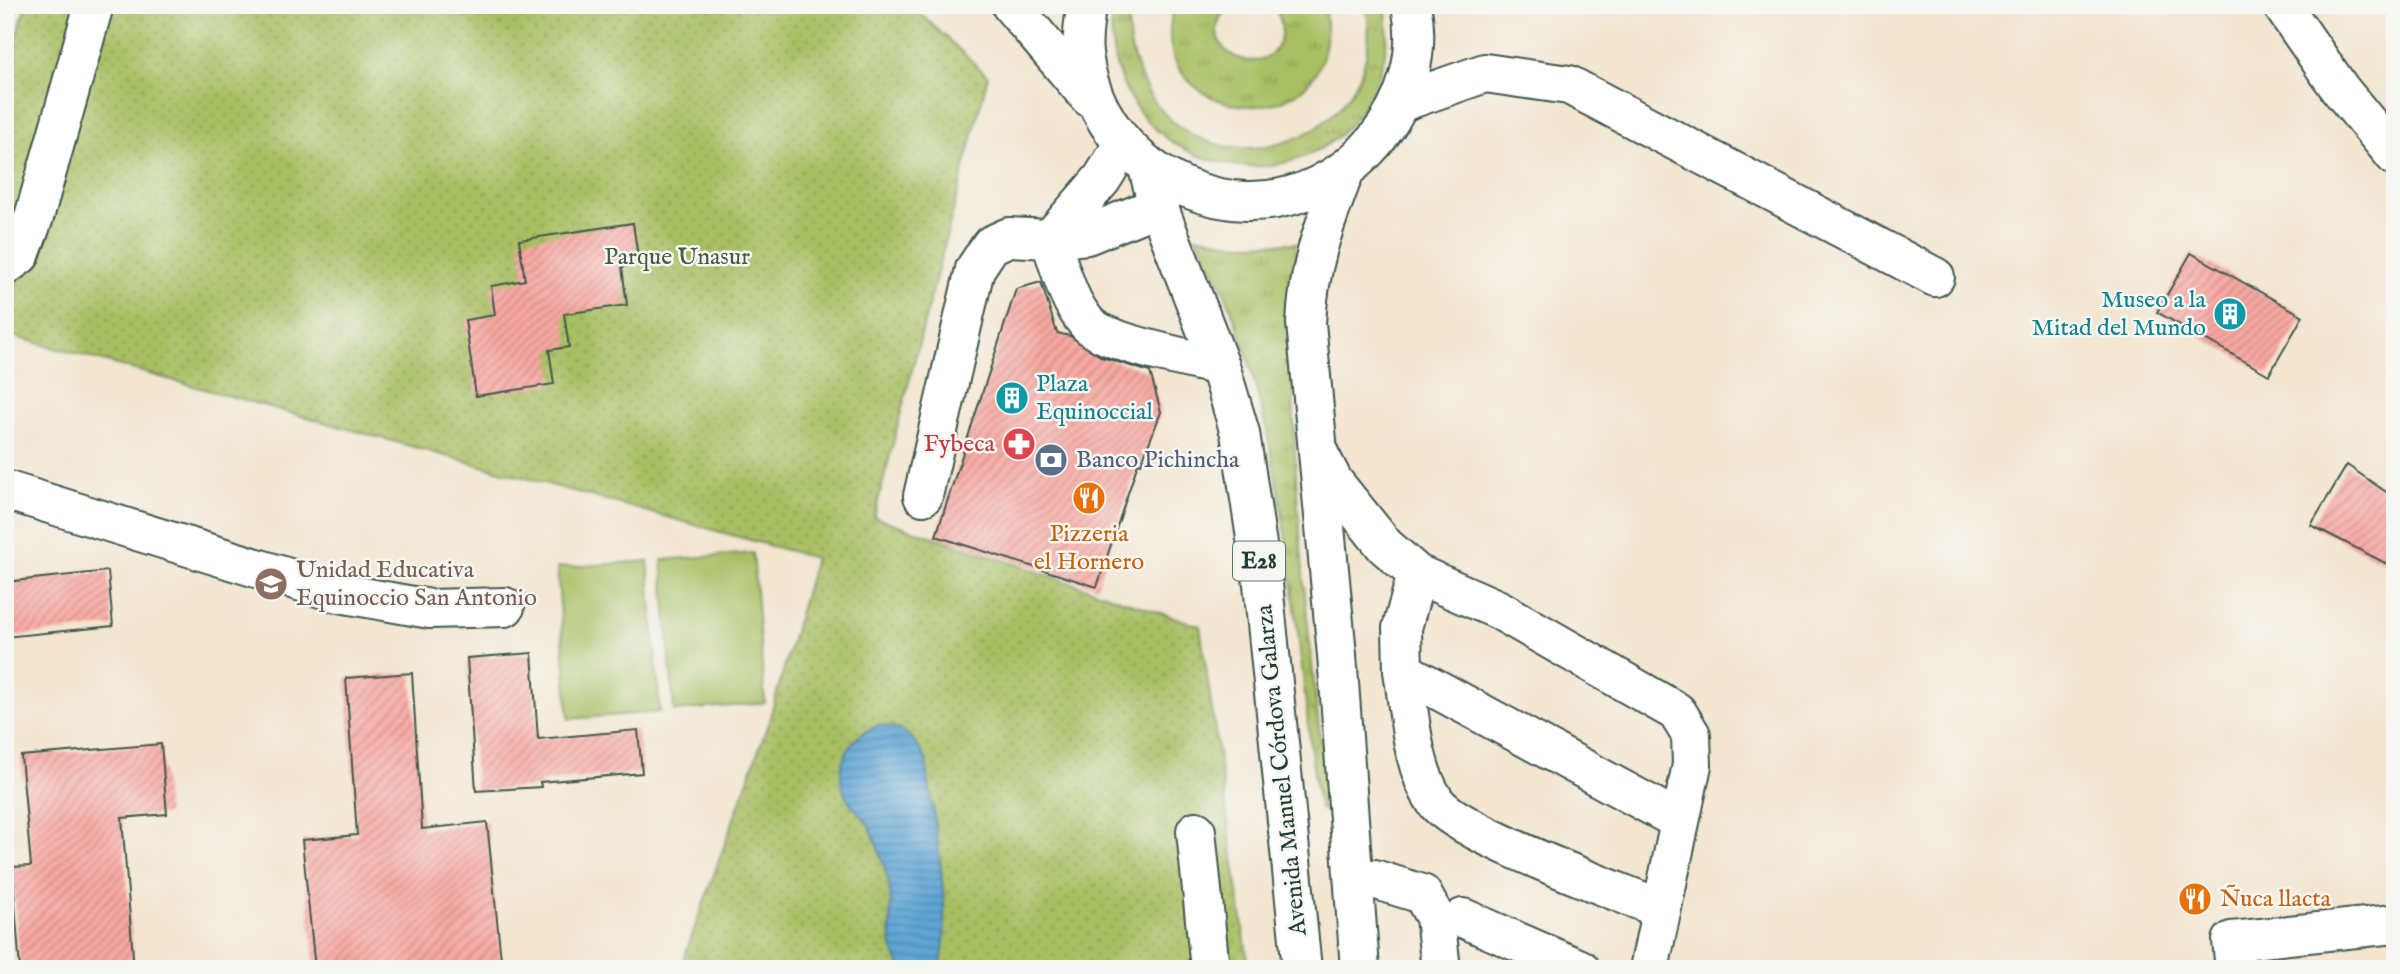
<svg xmlns="http://www.w3.org/2000/svg" width="2400" height="974" font-family="'IM FELL English',serif">
<defs>
<pattern id="grass-tufts" width="24" height="20" patternUnits="userSpaceOnUse" patternTransform="scale(1.75)"><rect width="24" height="20" fill="#a9bf63"/><path d="M3 7l-1-3M5 7V3M7 7l1-3M15 17l-1-3M17 17v-4M19 17l1-3" fill="none" stroke="#899c52"/></pattern>
<pattern id="park-dots" width="8" height="8" patternUnits="userSpaceOnUse" patternTransform="scale(1.75)"><rect width="8" height="8" fill="#a9bf63"/><path d="M2 2h.1M6 6h.1" fill="none" stroke="#899c52" stroke-width="1.8" stroke-linecap="round"/></pattern>
<pattern id="water-rules" width="6" height="5" patternUnits="userSpaceOnUse" patternTransform="scale(1.75)"><rect width="6" height="5" fill="#5fa5d5"/><path d="M0 2.5h6" fill="none" stroke="#4e88ae"/></pattern>
<pattern id="building-hatch" width="6" height="6" patternUnits="userSpaceOnUse" patternTransform="scale(1.75)"><rect width="6" height="6" fill="#f9a8a2"/><path d="M-1 1l2-2M0 6l6-6M5 7l2-2" fill="none" stroke="#c98a85"/></pattern>
</defs>
<rect width="100%" height="100%" fill="#f6f6f2"/>
<filter id="ink" filterUnits="userSpaceOnUse"><feTurbulence type="fractalNoise" baseFrequency=".0143" numOctaves="2"/><feDisplacementMap in="SourceGraphic" scale="14" xChannelSelector="R" yChannelSelector="G"/><feConvolveMatrix kernelMatrix="1 2 1 2 8 2 1 2 1" color-interpolation-filters="sRGB"/></filter>
<filter id="wash" filterUnits="userSpaceOnUse"><feTurbulence type="fractalNoise" baseFrequency=".00686" numOctaves="4" result="noise"/><feDisplacementMap in="SourceGraphic" scale="28" xChannelSelector="R" yChannelSelector="G"/><feGaussianBlur stdDeviation="1.57" result="paint"/><feColorMatrix in="noise" values="0 0 0 0 0 0 0 0 0 0 0 0 0 0 0 0 0 1.4 0 .05"/><feComposite in="paint" operator="in"/></filter>
<g filter="url(#wash)">
<rect width="100%" height="100%" fill="#f3e5cf"/>
<path fill="url(#grass-tufts)" stroke="#647e4c" stroke-width="2" d="M1113 5H1132C1125 24 1130 50 1137 68 1187 207 1393 151 1366 5H1385C1391 37 1385 65 1371 93 1304 228 1091 164 1113 5Z
M1175 5H1229C1186 51 1272 87 1281 35 1283 23 1279 13 1271 5H1324C1351 155 1134 124 1175 5Z
M1196 236 1237 244 1296 243C1284 432 1306 624 1329 812L1320 809 1315 783C1295 623 1287 455 1229 303 1220 280 1207 258 1196 236Z"/>
<path fill="url(#park-dots)" stroke="#647e4c" stroke-width="2" d="M26 5H911L988 76 874 517 1200 626 1249 969H680L769 721 815 558 5 334V76Z"/>
<path fill="#a9bf63" stroke="#647e4c" stroke-width="2" d="M753 553 765 703 674 711 662 560Z
M648 561 660 712 569 719 557 568Z"/>
<path fill="url(#water-rules)" stroke="#3f7184" stroke-width="2" d="M880 725C905 727 915 738 926 760 932 810 955 925 939 969H903C880 939 897 909 887 876 882 860 875 834 866 821 860 812 850 807 846 796 832 765 849 735 880 725Z"/>
<g id="blocks">
<path fill="url(#building-hatch)" d="M633 223 639 264 622 267 627 305 564 314 569 347 549 350 554 384 476 396 465 320 495 315 491 286 525 280 519 240Z
M2191 253 2303 316 2269 375 2157 312Z
M1041 282 1057 333 1070 336 1102 357 1150 372 1161 412 1141 464 1138 463 1097 587 936 536 1016 289Z
M2347 465 2395 498V550L2387 564 2311 525Z
M108 571 113 626 5 637V582Z
M532 653 538 739 638 730 642 773 540 782 541 787 476 791 467 658Z
M412 673 422 829 487 822 502 969H315L302 840 357 835 346 678Z
M161 744 167 814 122 818 134 969H20L12 867 31 866 21 756Z"/>
</g>
</g>
<g filter="url(#ink)">
<use href="#blocks" fill-opacity="0" stroke="#3f564b" stroke-width="2"/>
<g fill="none" stroke-linecap="round" stroke-linejoin="round">
<defs>
<path id="minor" d="M2282 5 2340 89 2395 156
M1402 102 1485 73 1569 85 1935 277
M1050 239C1060 267 1067 300 1087 323 1104 343 1192 359 1220 366
M1050 239 1102 179 1123 145
M5 266 20 255 34 217 94 5
M1319 454 1333 481 1385 546 1417 574 1499 610 1677 712 1691 735 1692 765 1649 969
M5 490 334 592 430 609 505 607
M923 496 975 269 991 245 1009 237 1050 239 1087 235 1158 206
M1417 574 1402 628 1403 671 1680 821
M1403 671C1410 713 1411 765 1435 801 1456 833 1618 891 1661 909
M1196 831 1210 969
M1355 878 1374 879 1422 894 1435 917 1441 969
M1463 918 1580 969
M2235 969 2232 941 2395 924"/>
<path id="major" d="M1011 5 1089 97
M1086 5C1085 20 1081 38 1083 53 1092 135 1164 198 1246 201 1348 204 1432 104 1411 5
M1148 168 1158 206 1220 366 1240 433 1263 584 1302 969
M1345 170C1324 225 1309 264 1306 323L1337 655 1360 969"/>
</defs>
<use href="#minor" stroke="#3f564b" stroke-width="42"/>
<use href="#major" stroke="#3f564b" stroke-width="42"/>
<use href="#minor" stroke="#fff" stroke-width="38"/>
<use href="#major" stroke="#fff" stroke-width="38"/>
</g>
</g>
<defs>
<symbol id="building-disc" viewBox="-11 -11 22 22"><circle r="9.5" fill="#0f9aa8" stroke="#f6f6f2"/><path d="M-4-6H4V6H1V3H-1V6H-4ZM-2.5-4.3h1.7v1.8h-1.7ZM.8-4.3h1.7v1.8H.8ZM-2.5-1h1.7V.8h-1.7ZM.8-1h1.7V.8H.8Z" fill="#fff"/></symbol>
<symbol id="pharmacy-disc" viewBox="-11 -11 22 22"><circle r="9.5" fill="#e0444e" stroke="#f6f6f2"/><path d="M-2-6h4v4h4v4h-4v4h-4v-4h-4v-4h4Z" fill="#fff"/></symbol>
<symbol id="bank-disc" viewBox="-11 -11 22 22"><circle r="9.5" fill="#5c6f8a" stroke="#f6f6f2"/><path d="M-6-4H6V4H-6ZM0-2.3a2.3 2.3 0 1 0 0 4.6a2.3 2.3 0 1 0 0-4.6Z" fill="#fff"/></symbol>
<symbol id="restaurant-disc" viewBox="-11 -11 22 22"><circle r="9.5" fill="#e8710a" stroke="#f6f6f2"/><path d="M-5-6h1v4h1v-4h1v4h1v-4h1v5L-1.5 .5V6h-2V.5L-5-1ZM5-6V6H3V1.5H1.5Q1.5-4 5-6Z" fill="#fff"/></symbol>
<symbol id="university-disc" viewBox="-11 -11 22 22"><circle r="9.5" fill="#8d6e63" stroke="#f6f6f2"/><path d="M0-5L7-2L0 1L-7-2ZM-4 1L0 2.5L4 1V4Q0 6-4 4Z" fill="#fff"/></symbol>
</defs>
<g fill-rule="evenodd">
<use href="#building-disc" x="2211" y="295" width="38" height="38"/>
<use href="#building-disc" x="993" y="379" width="38" height="38"/>
<use href="#pharmacy-disc" x="1000" y="425" width="38" height="38"/>
<use href="#bank-disc" x="1032" y="441" width="38" height="38"/>
<use href="#restaurant-disc" x="1070" y="479" width="38" height="38"/>
<use href="#university-disc" x="252" y="565" width="38" height="38"/>
<use href="#restaurant-disc" x="2176" y="880" width="38" height="38"/>
</g>
<g text-anchor="middle" dominant-baseline="central" stroke-width="5" stroke-linejoin="round" paint-order="stroke">
<rect fill="#f6f6f2" stroke="#60746d" stroke-width="2" x="1233" y="541.5" width="52" height="39" rx="5"/>
<g font-size="23" font-weight="bold" fill="#1f3d34">
<text x="1259" y="561">E28</text>
</g>
<g font-size="24" fill="#425e40" stroke="#f6f6f2">
<text x="677" y="257">Parque Unasur</text>
</g>
<g font-size="24" fill="#0d838f" stroke="#f6f6f2" text-anchor="end">
<text x="2206" y="300">Museo a la<tspan x="2206" dy="28">Mitad del Mundo</tspan></text>
<text x="1036" y="384" text-anchor="start">Plaza<tspan x="1036" dy="28">Equinoccial</tspan></text>
</g>
<g font-size="24" fill="#be3a42" stroke="#f6f6f2" text-anchor="end">
<text x="995" y="444">Fybeca</text>
</g>
<g font-size="24" fill="#4e5e75" stroke="#f6f6f2" text-anchor="start">
<text x="1076" y="460">Banco Pichincha</text>
</g>
<g font-size="24" fill="#c56008" stroke="#f6f6f2">
<text x="1089" y="534">Pizzeria<tspan x="1089" dy="28">el Hornero</tspan></text>
<text x="2220" y="899" text-anchor="start">Ñuca llacta</text>
</g>
<g font-size="24" fill="#785e54" stroke="#f6f6f2" text-anchor="start">
<text x="296" y="570">Unidad Educativa<tspan x="296" dy="28">Equinoccio San Antonio</tspan></text>
</g>
<g font-size="24" fill="#1f3d34" stroke="#f6f6f2">
<text transform="translate(1282 770) rotate(-96)">Avenida Manuel Córdova Galarza</text>
</g>
</g>
<rect width="2400" height="974" fill="none" stroke="#f6f6f2" stroke-width="28"/>
</svg>
